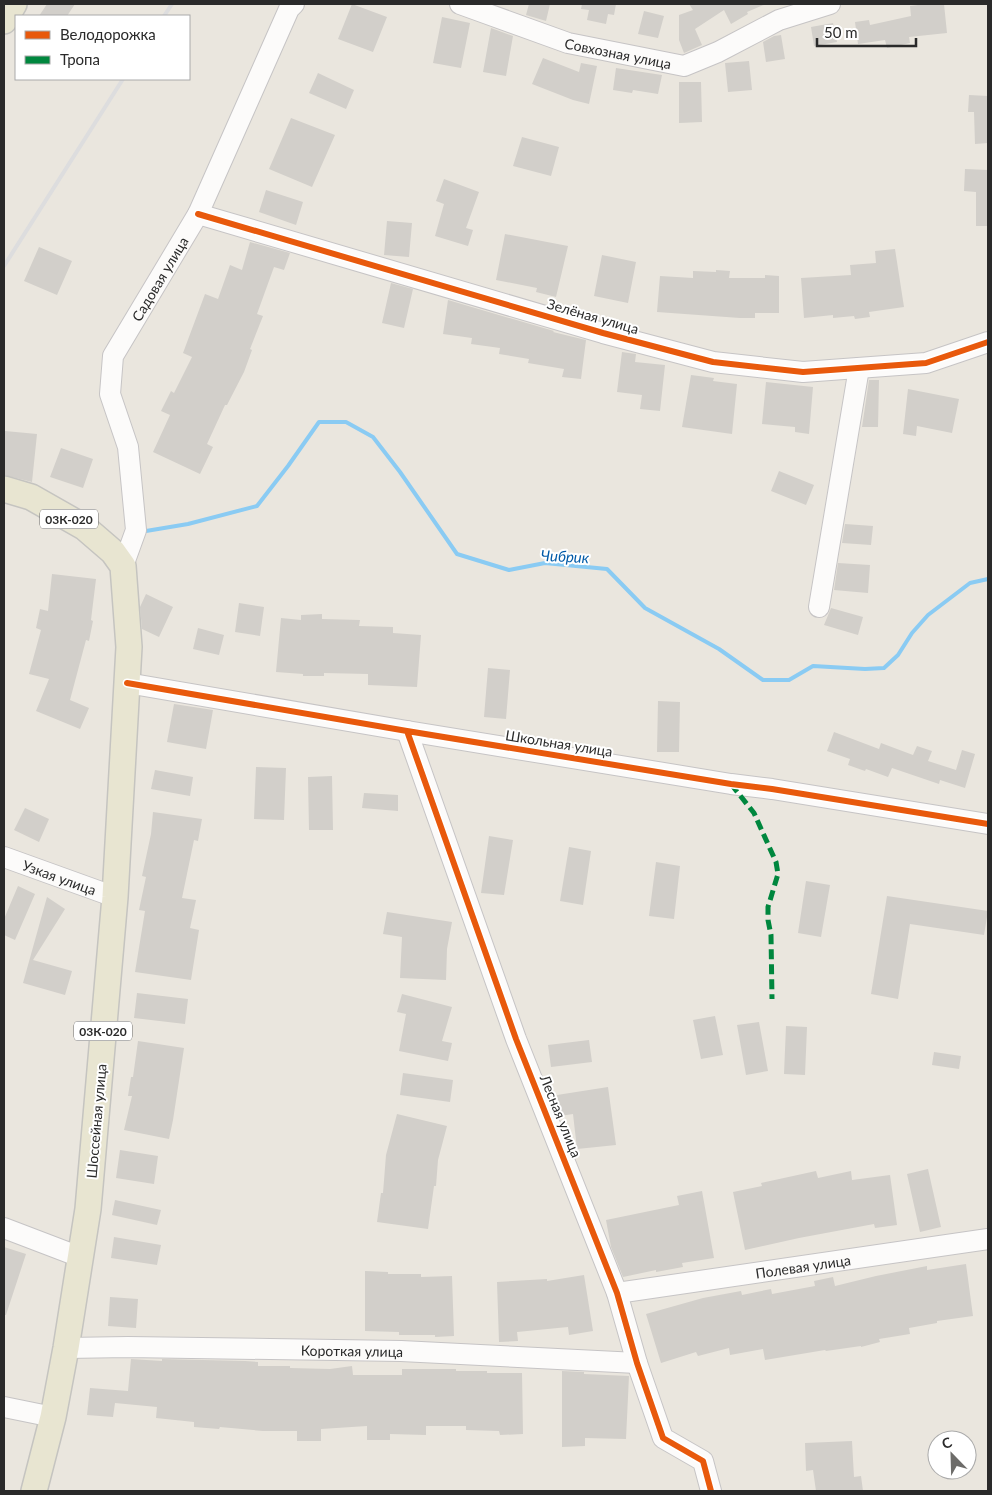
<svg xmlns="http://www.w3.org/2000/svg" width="992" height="1495" font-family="Lato,sans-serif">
<rect width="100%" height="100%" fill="#eae6de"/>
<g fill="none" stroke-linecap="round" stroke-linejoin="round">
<path stroke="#8acbf3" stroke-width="4" d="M146 531 188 524 257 506 288 466 319 422H346L373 437 400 472 457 554 509 570 545 563 607 569 645 608 719 649 763 680H789L813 666 865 669 884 668 898 655 912 633 928 615 970 583 988 579"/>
</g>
<path fill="#d2cfca" d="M47 4H75L67 16H39Z
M352 4 387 17 373 52 338 39Z
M529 4H550L546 21 526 15Z
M582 4H616L614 15 608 14 606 24 587 20 589 10 581 9Z
M689 4H766L747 12 748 14 731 24 724 10 695 29 702 45 684 53 679 40V15L693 10Z
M926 4H944L947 33 909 37 910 43 887 48 885 40 858 44 855 22 869 20 870 25 911 16 910 6Z
M644 11 664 16 658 38 638 34Z
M442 17 470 23 461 68 433 63Z
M833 23 837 42 814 46 811 27Z
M491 28 513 36 506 76 483 72Z
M781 35 785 59 766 62 763 42 774 36Z
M543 58 579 72 581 63 597 66 589 104 573 100 532 84Z
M749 61 752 90 728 92 725 63Z
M616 68 662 75 658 94 633 90 632 93 613 90Z
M318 73 354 90 346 109 309 93Z
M679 82H701L702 122 679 123Z
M969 95 988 96V143L975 144 974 112H968Z
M291 118 335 135 312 187 269 169Z
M522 137 559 147 551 176 513 166Z
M965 169 988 170V226H976V192L964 191Z
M444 179 479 192 466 228 473 230 468 246 435 236 444 204 436 201Z
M266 190 303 202 296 225 259 212Z
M387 221 412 223 409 257 384 255Z
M505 234 568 246 556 297 536 292 537 288 496 280Z
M250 242 290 253 284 270 274 267 257 314 263 316 250 349 252 350 244 372 227 405H225L207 444 213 447 200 474 153 452 170 415 161 411 171 391 174 393 192 357 183 353 205 294 218 299 230 265 242 270Z
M39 247 72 261 57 295 24 281Z
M895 249 904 307 869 312 870 317 855 319 854 316 833 318V315L804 318 801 278 851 275 850 265 876 263 875 251Z
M602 255 636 262 628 303 594 296Z
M716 270 730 271 729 278H765V275L779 276V313H755V318H740L657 312 660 276 693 278V271L716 272Z
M391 283 413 289 404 328 382 323Z
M448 300 554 331 553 332 586 340 581 379 562 377 564 369 528 363 529 359 499 354 500 348 471 344 472 338 443 334Z
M622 352 636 354 635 362 665 365 660 411 640 409 642 395 617 392Z
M691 375 714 378 713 381 737 384 732 434 682 427Z
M869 380H879L878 427H862Z
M766 382 813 387 809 434 795 432V427L762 424Z
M908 389 959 399 952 433 917 426 916 436 903 434Z
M5 431 37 434 32 482 4 475Z
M61 448 93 459 83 488 50 477Z
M779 471 814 485 806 505 771 491Z
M845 524 873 526 871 545 842 543Z
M838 563 870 565 868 593 834 590Z
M52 574 96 579 91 620 93 621 89 641 86 640 70 700 89 708 80 729 36 711 49 679 29 674 41 630 36 628 40 609 48 611Z
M146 594 173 607 159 637 142 629 140 607Z
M239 603 264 607 260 636 235 632Z
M831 608 863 617 858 635 824 625Z
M322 614V619L360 620 359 626 393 627V633L421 635 417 687 368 685V674L324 673V676H303V674L276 672 281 618 301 620V615Z
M198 628 224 635 219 655 193 649Z
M488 668 510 670 506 719 484 717Z
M658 701 680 702 679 752H657Z
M174 704 213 710 206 749 167 742Z
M834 732 879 749 881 743 913 755 917 746 932 751 928 761 956 770 962 750 975 754 965 788 940 780 939 784 892 768 888 777 866 769 865 771 848 765 850 759 827 751Z
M256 767 286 768 284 820 254 819Z
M155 770 193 777 190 796 151 789Z
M332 776 333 830H309L308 777Z
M364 793 398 795V811L362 808Z
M25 808 49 819 39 842 14 830Z
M153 812 202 819 198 841 194 840 182 898 196 900 190 928 199 930 191 980 135 972 145 911 139 910 146 877 142 876 151 834Z
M489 836 513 840 504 895 481 893Z
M569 847 591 851 583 905 560 901Z
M656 862 680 866 674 919 649 916Z
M806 881 830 885 821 937 798 933Z
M18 886 35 894 15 940 4 935V919Z
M887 896 988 911 984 935 910 924 898 999 871 994Z
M47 897 65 909 33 960 72 971 65 995 23 983Z
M387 912 452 922 447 949 446 980 400 978 402 937 383 934Z
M137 993 188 999 185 1024 134 1018Z
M402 994 452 1007 442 1041 452 1043 448 1061 399 1051 406 1014 397 1012Z
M715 1016 723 1055 701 1059 693 1020Z
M759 1022 768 1071 746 1075 737 1025Z
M786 1026 807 1027 805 1075 784 1074Z
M589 1040 592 1062 551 1067 548 1045Z
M138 1041 184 1048 173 1120 169 1139 124 1130 132 1096H128L131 1077H133Z
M934 1052 961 1056 959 1069 932 1065Z
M403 1073 453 1080 450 1102 400 1095Z
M608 1087 616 1145 577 1149 573 1114 560 1116 557 1095Z
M397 1114 447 1126 438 1160 436 1186H434L428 1229 377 1222 381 1193H383L386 1155Z
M120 1150 158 1156 154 1184 116 1178Z
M928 1169 941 1227 920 1232 907 1174Z
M816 1171 818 1178 851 1171 852 1180 890 1175 897 1225 875 1228 874 1224 799 1238 745 1250 733 1192 762 1186 761 1183Z
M702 1191 714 1258 682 1263 683 1267 656 1272V1270L623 1277 611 1247 606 1220 679 1205 677 1196Z
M115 1200 161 1210 157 1225 112 1215Z
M114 1237 161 1245 157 1265 111 1258Z
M4 1247 26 1254 6 1315H4Z
M966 1264 973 1316 937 1321V1323L909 1328 910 1334 879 1339 880 1342 861 1347V1346L826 1351 825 1350 765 1360 763 1349 730 1355 729 1348 698 1356 696 1352 661 1363 646 1314 703 1298 741 1291 742 1295 771 1289 772 1294 815 1286 814 1281 833 1277 835 1286 876 1276 927 1266V1270Z
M365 1271 388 1272V1274H421V1277L452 1276 454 1336 435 1337V1335H399V1332L365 1331Z
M584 1275 593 1331 569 1335 568 1327 517 1332 518 1341 499 1342 497 1282 547 1279V1281Z
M110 1297 138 1299 136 1328 108 1326Z
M131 1359 162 1361V1359L245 1361 258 1362V1366H290V1368L330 1369 352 1366 353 1375H402V1369H456V1371H487V1373H522L523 1434 500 1435 499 1431 466 1430V1426H426V1435L390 1434V1440H367V1426L321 1429V1441H297V1431H263L220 1427 219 1429 194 1427V1422L156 1418 157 1407 115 1403 113 1417 87 1415 90 1388 128 1391Z
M562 1371 584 1372V1374L629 1376 626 1439 585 1438V1446L562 1447Z
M852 1441 854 1477 861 1476 863 1491H816L813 1470 806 1471 805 1443Z"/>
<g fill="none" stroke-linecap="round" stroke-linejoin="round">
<defs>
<g id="minor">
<path id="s1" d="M460 4 568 43 684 66 718 52 779 20 830 4"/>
<path d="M198 214 603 333 713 362 803 372 926 363 988 342"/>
<path id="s2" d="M123 566 136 530 128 447 110 394 113 356 198 214 289 9 294 4"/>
<path d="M819 607 859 368"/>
<path d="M127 683 407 731 731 784 772 789 988 824"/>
<path d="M407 731 516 1039 617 1293 637 1363 663 1438 703 1461 711 1491"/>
<path id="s3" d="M4 857 115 897"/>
<path d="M4 1228 80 1257"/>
<path id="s4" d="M617 1293 988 1239"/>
<path id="s5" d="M66 1348 128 1347 401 1351 637 1363"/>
<path d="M4 1407 53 1417"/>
</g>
<path id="major" d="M4 21 14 4
M4 489 31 497 84 527 113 552 123 566 129 647 115 897 88 1209 66 1348 53 1417 34 1491"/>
</defs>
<use href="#minor" stroke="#c6c4c5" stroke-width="22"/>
<use href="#major" stroke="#c5c4c0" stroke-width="28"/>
<use href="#minor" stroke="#fcfbfa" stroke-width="20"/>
<use href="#major" stroke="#e8e5d1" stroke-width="25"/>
<path stroke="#ddddde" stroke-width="4" d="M164 16 172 4
M4 266 123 79"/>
<path stroke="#00873e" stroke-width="5" stroke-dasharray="10 5" stroke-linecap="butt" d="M731 784 754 813 776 862 778 874 768 907V920L771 935 772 999"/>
<defs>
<path id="cycleway" d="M198 214 603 333 713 362 803 372 926 363 988 342
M127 683 407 731 731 784 772 789 988 824
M407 731 516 1039 617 1293 637 1363 663 1438 703 1461 711 1491"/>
</defs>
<use href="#cycleway" stroke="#fff" stroke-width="9"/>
<use href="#cycleway" stroke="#e8590c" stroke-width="6"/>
</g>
<g text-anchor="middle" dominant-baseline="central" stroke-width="4" stroke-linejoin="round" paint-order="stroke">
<g fill="#fff" stroke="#6a6a6a" stroke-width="1">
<rect x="40" y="509.5" width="58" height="19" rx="4"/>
<rect x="74" y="1021.5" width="58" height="19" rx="4"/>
</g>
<g font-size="12" font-weight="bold" fill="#2a2a2a">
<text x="69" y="519">03К-020</text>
<text x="103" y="1031">03К-020</text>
</g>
<g font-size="14" fill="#2a2a2a" stroke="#fff">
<text stroke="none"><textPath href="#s1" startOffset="166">Совхозная улица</textPath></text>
<text stroke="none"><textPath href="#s2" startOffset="306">Садовая улица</textPath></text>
<text transform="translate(593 316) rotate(16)">Зелёная улица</text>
<text transform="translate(559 743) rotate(9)">Школьная улица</text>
<text stroke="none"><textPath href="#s3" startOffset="59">Узкая улица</textPath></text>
<text transform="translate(561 1116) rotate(68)">Лесная улица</text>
<text transform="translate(96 1121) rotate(-85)">Шоссейная улица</text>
<text stroke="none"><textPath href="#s4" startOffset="188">Полевая улица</textPath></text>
<text stroke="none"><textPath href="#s5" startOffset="286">Короткая улица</textPath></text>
</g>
<g font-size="15" font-style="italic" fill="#005aa7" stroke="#fff">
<text transform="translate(565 556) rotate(3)">Чибрик</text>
</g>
</g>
<rect width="992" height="1495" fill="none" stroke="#2a2a2a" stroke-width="10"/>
<rect x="15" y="15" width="175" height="65" fill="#ffffff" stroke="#aaaaaa"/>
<rect x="25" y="31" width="25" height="8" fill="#e8590c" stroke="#aaaaaa"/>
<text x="60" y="40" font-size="15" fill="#2a2a2a">Велодорожка</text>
<rect x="25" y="56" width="25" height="8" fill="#00873e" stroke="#aaaaaa"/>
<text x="60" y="65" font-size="15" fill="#2a2a2a">Тропа</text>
<g transform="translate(952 1455) rotate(337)"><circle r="24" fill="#ffffff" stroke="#aaaaaa"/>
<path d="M0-4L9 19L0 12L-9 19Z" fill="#6d6c69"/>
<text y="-8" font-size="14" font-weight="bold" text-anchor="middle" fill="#2a2a2a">С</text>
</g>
<path d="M817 38v8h99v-8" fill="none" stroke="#2a2a2a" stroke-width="2.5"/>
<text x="824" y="38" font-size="15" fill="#2a2a2a" stroke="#ffffff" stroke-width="4" paint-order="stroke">50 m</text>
</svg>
